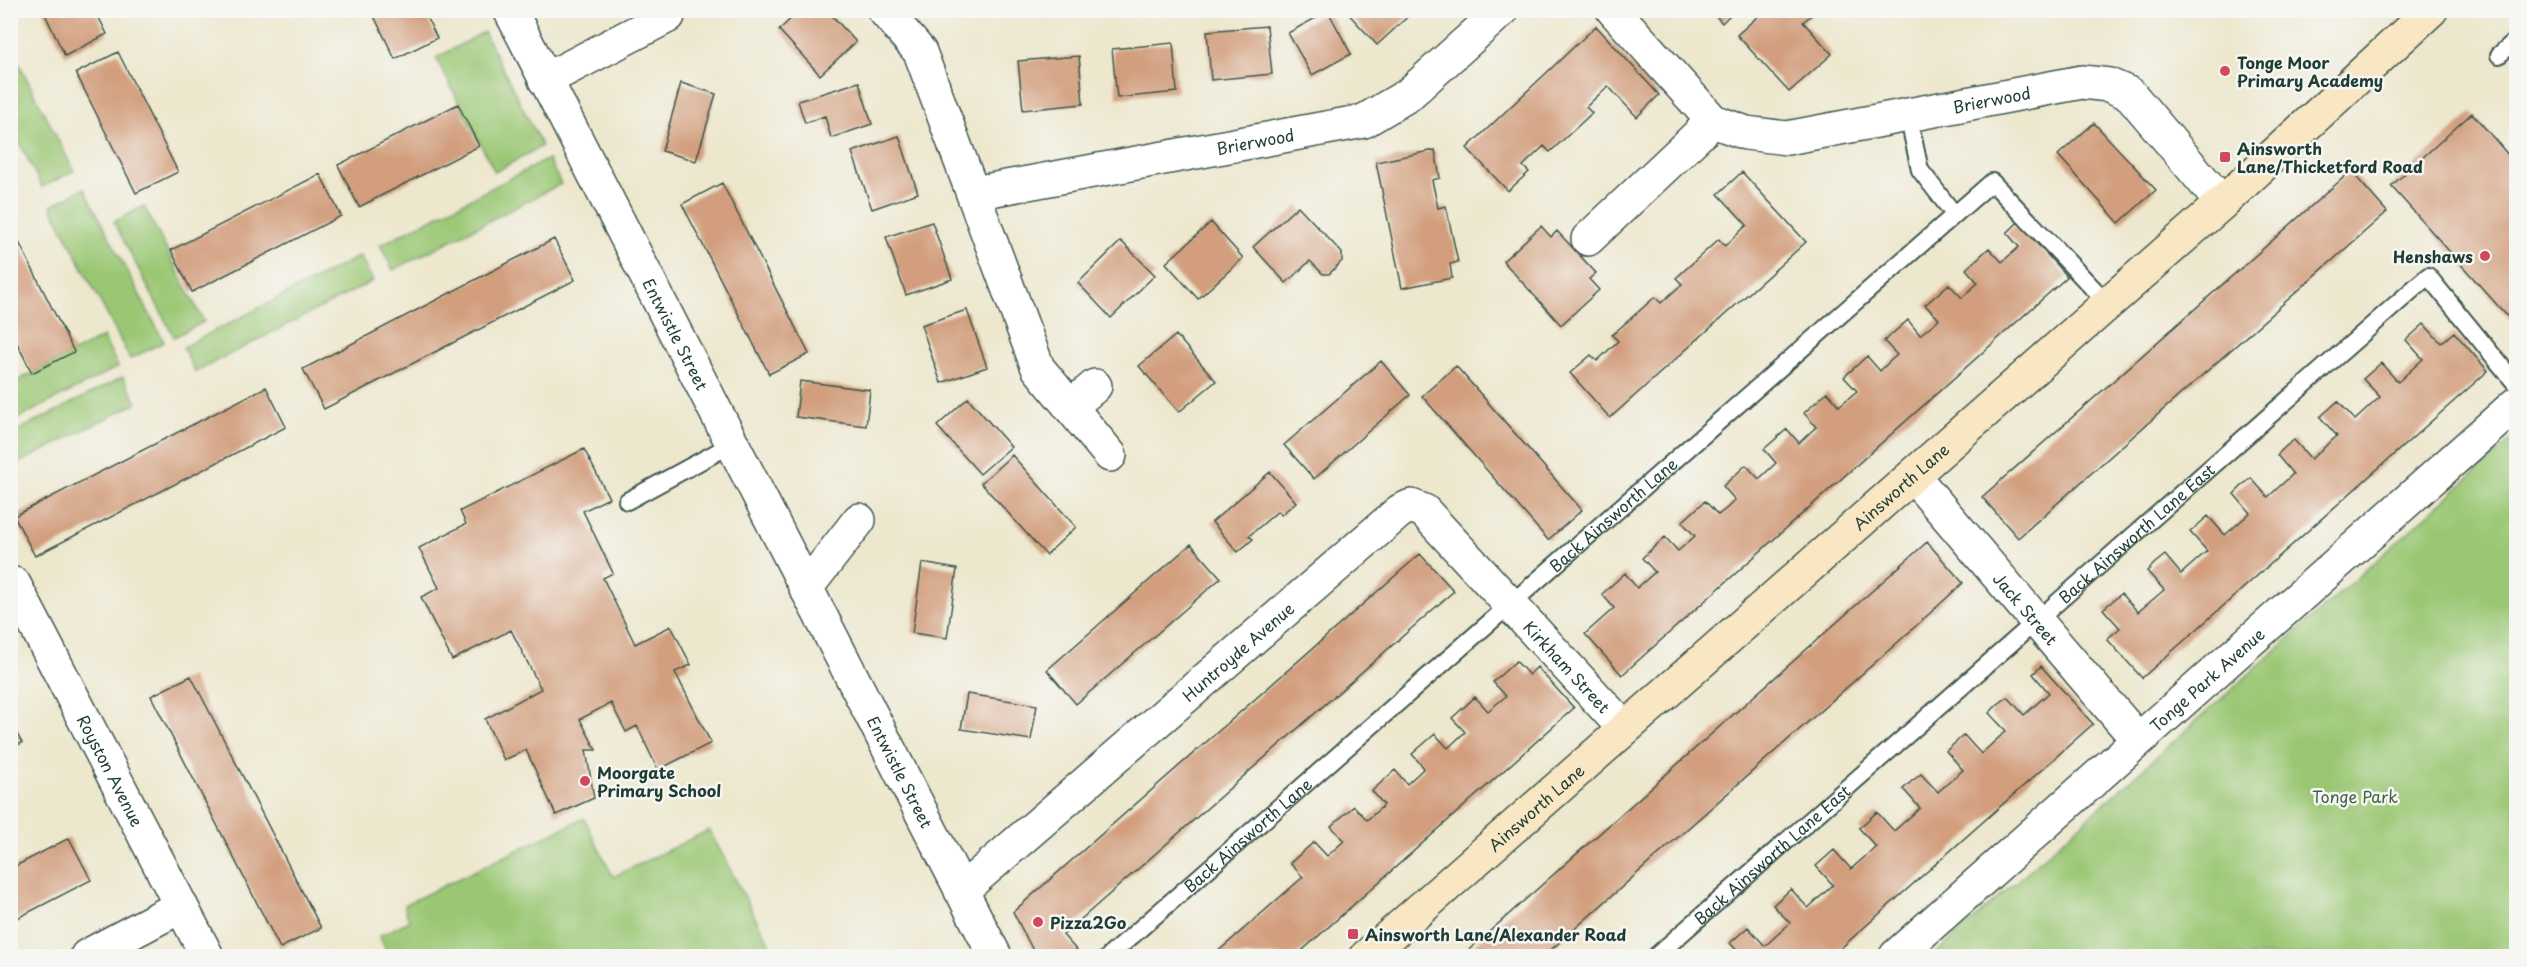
<svg xmlns="http://www.w3.org/2000/svg" width="2527" height="967" font-family="'Playpen Sans',sans-serif">
<rect width="100%" height="100%" fill="#f6f6f2"/>
<filter id="ink" filterUnits="userSpaceOnUse"><feTurbulence type="fractalNoise" baseFrequency=".0167" numOctaves="2"/><feDisplacementMap in="SourceGraphic" scale="12" xChannelSelector="R" yChannelSelector="G"/><feConvolveMatrix kernelMatrix="1 2 1 2 8 2 1 2 1" color-interpolation-filters="sRGB"/></filter>
<filter id="wash" filterUnits="userSpaceOnUse"><feTurbulence type="fractalNoise" baseFrequency=".008" numOctaves="4" result="noise"/><feDisplacementMap in="SourceGraphic" scale="24" xChannelSelector="R" yChannelSelector="G"/><feGaussianBlur stdDeviation="1.35" result="paint"/><feColorMatrix in="noise" values="0 0 0 0 0 0 0 0 0 0 0 0 0 0 0 0 0 1.4 0 .05"/><feComposite in="paint" operator="in"/></filter>
<g filter="url(#wash)">
<rect width="100%" height="100%" fill="#ede7cd"/>
<path fill="#9bc774" stroke="#5d8254" stroke-width="1.5" d="M484 32 542 146 495 172 436 58Z
M11 48 74 171 42 187 11 126Z
M548 159 561 184 393 270 380 245Z
M84 188 164 342 130 359 51 206Z
M144 206 204 322 174 337 114 222Z
M360 256 373 281 195 372 183 347Z
M103 337 118 367 13 421 11 417V384Z
M123 377 137 403 11 467V434Z
M2516 436V956H1933Z
M584 818 613 877 709 830C733 872 752 915 777 956H389L379 936 409 921 404 905Z"/>
<g id="blocks">
<path fill="#d29e7d" d="M43 10H95L107 34 65 56Z
M371 10H423L437 38 395 59Z
M800 10H827L856 42 820 75 779 30Z
M1345 10H1415L1377 45Z
M1711 10H1735L1722 23Z
M1765 10H1813L1815 12 1803 22 1832 54 1789 92 1737 35Z
M1328 11 1351 54 1312 75 1288 33Z
M1267 26 1272 74 1211 80 1207 31Z
M1596 26 1659 95 1637 117 1608 86 1586 107 1592 113 1550 152 1544 146 1523 166 1529 172 1508 191 1467 148Z
M1173 43 1177 92 1117 98 1112 49Z
M118 52 178 172 136 193 76 73Z
M1079 56 1083 104 1023 110 1018 61Z
M859 82 872 124 831 138 825 116 805 123 798 101Z
M681 83 716 94 696 161 662 151Z
M458 104 479 146 359 207 338 165Z
M2472 113 2516 164V326L2391 186Z
M2094 123 2156 190 2119 223 2058 155Z
M899 136 918 193 872 209 852 152Z
M1435 150 1440 178 1432 180 1438 208 1446 206 1458 262 1450 264 1452 278 1402 288 1376 162Z
M2351 171 2387 212 2018 538 1982 497Z
M1742 172 1806 242 1610 418 1570 373 1591 355 1597 361 1618 341 1612 335 1655 297 1661 303 1682 284 1676 278 1719 239 1725 246 1747 225 1718 194Z
M320 174 341 216 192 292 171 250Z
M722 183 809 354 769 374 682 204Z
M1298 206 1342 253V261L1329 274H1323L1310 261 1286 283 1253 247Z
M932 222 952 279 906 295 886 237Z
M1211 222 1243 258 1198 299 1166 263Z
M2018 222 2067 277 1622 675 1585 634 1614 608 1602 594 1625 573 1637 588 1655 572 1642 558 1665 537 1678 551 1695 536 1682 522 1705 501 1718 515 1727 508 1735 500 1723 486 1746 465 1759 479 1776 463 1764 449 1787 429 1799 443 1816 427 1804 413 1827 392 1839 406 1857 391 1844 377 1867 356 1880 371 1888 363 1897 355 1884 341 1908 320 1920 335 1939 319 1925 305 1949 284 1962 298 1970 290 1978 283 1966 269 1989 248 2002 262 2019 247 2007 233Z
M1541 226 1551 237 1557 231 1596 273 1589 279 1599 290 1561 325 1503 261Z
M14 232 74 352 32 373 10 329V233Z
M554 239 575 280 324 409 303 369Z
M1121 241 1155 275 1111 318 1078 283Z
M967 310 987 367 941 383 921 325Z
M2424 324 2441 343 2454 332 2488 371 2142 678 2107 639 2120 628 2103 609 2121 594 2138 612 2164 590 2147 571 2155 563 2165 555 2181 574 2207 551 2190 532 2208 516 2225 535 2250 513 2234 494 2242 486 2251 478 2268 497 2293 474 2277 455 2285 447 2294 440 2311 459 2337 436 2320 417 2338 401 2355 420 2380 397 2363 379 2381 363 2398 382 2423 359 2406 340Z
M1176 335 1216 381 1179 412 1139 366Z
M1381 361 1410 395 1314 479 1284 445Z
M1456 366 1582 510 1548 540 1422 396Z
M800 381 870 390 866 426 796 417Z
M266 387 286 427 35 556 14 516Z
M968 398 1011 447 980 474 937 426Z
M584 449 609 498 583 511 613 573 603 578 635 644 671 626 691 665 675 672 711 743 658 770 637 726 626 732 611 703 580 719 596 750H586L594 798 556 815 526 750 504 760 485 719 541 689 511 630 452 660 421 597 439 588 419 548 466 524 460 511Z
M1012 455 1076 527 1046 555 981 483Z
M1270 472 1296 502 1281 515 1278 511 1249 536 1253 539 1238 552 1212 522Z
M1927 542 1963 583 1906 635 1544 956H1462Z
M1191 544 1221 578 1076 704 1047 670Z
M1420 554 1454 591 1063 935 1080 954 1077 956H1036L1013 912Z
M922 563 957 569 947 638 912 633Z
M1516 661 1529 675 1537 667 1574 708 1296 956H1213L1303 877 1290 863 1314 842 1327 856 1344 841 1331 826 1354 806 1367 820 1384 805 1372 791 1395 770 1407 784 1424 768 1412 754 1435 734 1448 748 1465 732 1452 718 1475 697 1488 711 1506 696 1493 682Z
M2041 666 2093 724 1832 956H1742L1730 943 1748 927 1765 946 1790 923 1773 905 1791 889 1808 908 1833 885 1816 866 1834 850 1851 869 1876 847 1859 828 1877 812 1894 831 1920 808 1903 789 1912 781 1921 774 1938 792 1963 770 1946 751 1964 735 1981 754 2006 731 1989 713 1998 704 2008 697 2024 715 2049 693 2033 674Z
M191 676 321 928 280 948 151 696Z
M967 694 1037 705 1031 740 961 729Z
M10 721 22 743 10 748Z
M69 838 91 880 10 922V869Z"/>
</g>
</g>
<g filter="url(#ink)">
<use href="#blocks" fill-opacity="0" stroke="#3e564b" stroke-width="1.5"/>
<g fill="none" stroke-linecap="round" stroke-linejoin="round">
<defs>
<g id="service">
<path d="M2499 55 2516 40"/>
<path d="M1908 115 1920 170 1954 214"/>
<path d="M627 501 732 444"/>
<path id="s1" d="M1109 956 1992 182 2107 303"/>
<path id="s2" d="M1656 956 2428 276 2516 384"/>
</g>
<g id="minor">
<path id="s3" d="M510 10 995 956"/>
<path d="M884 10 920 52 1038 368 1110 455"/>
<path id="s4" d="M1613 10 1713 121 1746 133 1787 138 2082 82 2109 85 2130 94 2222 203"/>
<path d="M545 80 668 16"/>
<path id="s5" d="M974 193 1364 121 1408 95 1502 10"/>
<path d="M1588 239 1713 121"/>
<path d="M1070 407 1095 386"/>
<path id="s6" d="M1913 476 2138 740"/>
<path id="s7" d="M14 584 207 956"/>
<path d="M806 588 859 520"/>
<path id="s8" d="M961 891 1400 511 1411 506 1424 511 1624 728"/>
<path d="M87 956 181 906"/>
<path id="s9" d="M1896 956 2516 404"/>
</g>
<g id="secondary">
<path id="s10" d="M1367 956 2222 203 2431 10"/>
</g>
</defs>
<use href="#service" stroke="#3e564b" stroke-width="20"/>
<use href="#minor" stroke="#3e564b" stroke-width="36"/>
<use href="#secondary" stroke="#3e564b" stroke-width="36"/>
<use href="#service" stroke="#fff" stroke-width="16"/>
<use href="#minor" stroke="#fff" stroke-width="33"/>
<use href="#secondary" stroke="#f9e7c3" stroke-width="33"/>
</g>
</g>
<g fill="#d1495b" stroke="#f6f6f2" stroke-width="2">
<circle cx="2225" cy="71" r="6"/>
<rect x="2219" y="151" width="12" height="12" rx="3"/>
<circle cx="2485" cy="256" r="6"/>
<circle cx="585" cy="781" r="6"/>
<circle cx="1038" cy="922" r="6"/>
<rect x="1347" y="928" width="12" height="12" rx="3"/>
</g>
<g text-anchor="middle" dominant-baseline="central" stroke-width="5" stroke-linejoin="round" paint-order="stroke">
<g font-size="16" font-weight="bold" fill="#1f3d34" stroke="#f6f6f2" text-anchor="start">
<text x="2237" y="62">Tonge Moor<tspan x="2237" dy="18">Primary Academy</tspan></text>
<text x="2237" y="148">Ainsworth<tspan x="2237" dy="18">Lane/Thicketford Road</tspan></text>
<text x="2473" y="256" text-anchor="end">Henshaws</text>
<text x="597" y="772">Moorgate<tspan x="597" dy="18">Primary School</tspan></text>
<text x="1050" y="922">Pizza2Go</text>
<text x="1365" y="934">Ainsworth Lane/Alexander Road</text>
</g>
<g font-size="16" fill="#1f3d34" stroke="#f6f6f2">
<text stroke="none"><textPath href="#s4" startOffset="434">Brierwood</textPath></text>
<text stroke="none"><textPath href="#s5" startOffset="286">Brierwood</textPath></text>
<text stroke="none"><textPath href="#s3" startOffset="364">Entwistle Street</textPath></text>
<text stroke="none"><textPath href="#s10" startOffset="711">Ainsworth Lane</textPath></text>
<text stroke="none"><textPath href="#s1" startOffset="670">Back Ainsworth Lane</textPath></text>
<text stroke="none"><textPath href="#s2" startOffset="640">Back Ainsworth Lane East</textPath></text>
<text stroke="none"><textPath href="#s6" startOffset="174">Jack Street</textPath></text>
<text stroke="none"><textPath href="#s8" startOffset="366">Huntroyde Avenue</textPath></text>
<text stroke="none"><textPath href="#s8" startOffset="818">Kirkham Street</textPath></text>
<text stroke="none"><textPath href="#s9" startOffset="416">Tonge Park Avenue</textPath></text>
<text stroke="none"><textPath href="#s7" startOffset="210">Royston Avenue</textPath></text>
<text stroke="none"><textPath href="#s3" startOffset="856">Entwistle Street</textPath></text>
<text stroke="none"><textPath href="#s10" startOffset="225">Ainsworth Lane</textPath></text>
<text stroke="none"><textPath href="#s1" startOffset="184">Back Ainsworth Lane</textPath></text>
<text stroke="none"><textPath href="#s2" startOffset="154">Back Ainsworth Lane East</textPath></text>
</g>
<g font-size="16" fill="#3e6044" stroke="#f6f6f2">
<text x="2355" y="796">Tonge Park</text>
</g>
</g>
<rect width="2527" height="967" fill="none" stroke="#f6f6f2" stroke-width="36"/>
</svg>
